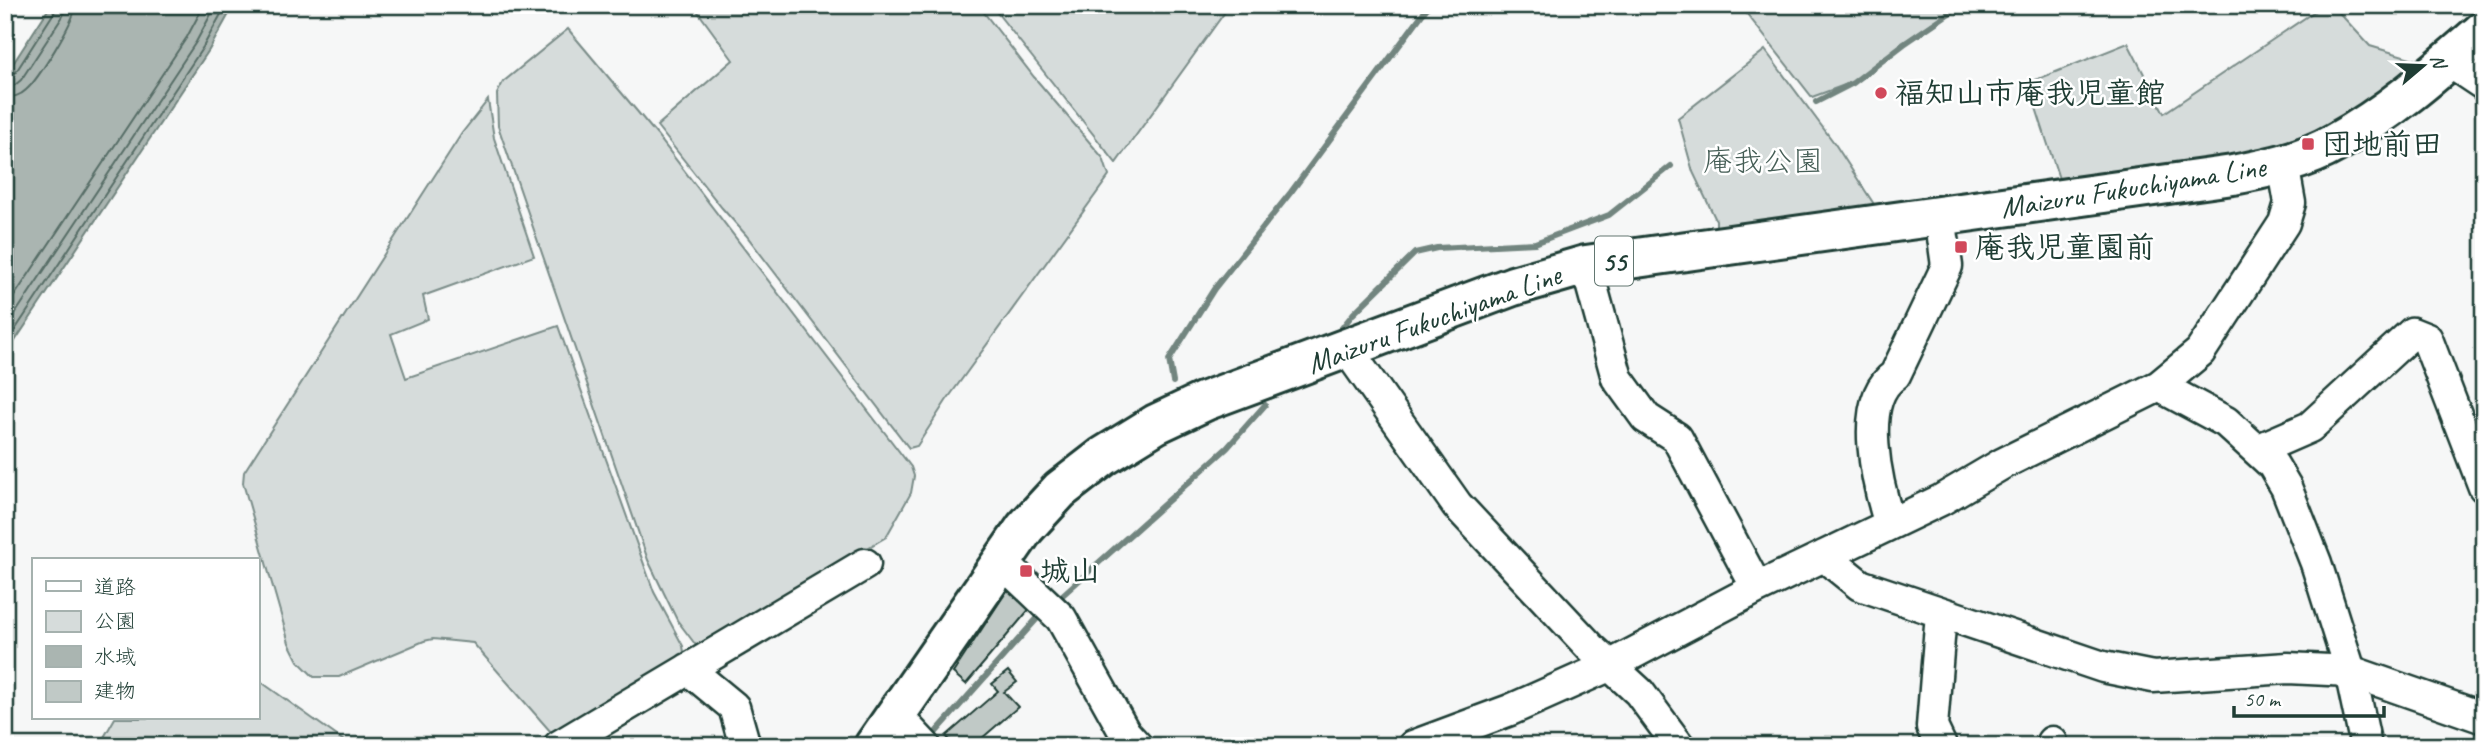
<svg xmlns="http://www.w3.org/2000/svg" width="2489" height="751" font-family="Caveat,'Klee One',sans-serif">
<rect width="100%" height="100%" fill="#f6f7f7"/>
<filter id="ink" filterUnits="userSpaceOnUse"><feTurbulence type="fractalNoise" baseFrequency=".0143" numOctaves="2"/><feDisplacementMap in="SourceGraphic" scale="14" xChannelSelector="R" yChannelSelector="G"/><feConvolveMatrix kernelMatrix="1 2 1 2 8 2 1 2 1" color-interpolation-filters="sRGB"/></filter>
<g filter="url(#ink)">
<path fill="#d6dcdb" stroke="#7a8c88" stroke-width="2" d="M693 5H978L1034 77 1103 158 1109 176 946 401 917 446 909 448 746 235 722 208 657 126 733 60Z
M991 5H1230L1116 163Z
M1740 5H1958L1901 44 1853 82 1812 97Z
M2324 5H2332L2370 46 2414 59 2419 67 2352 114 2328 126 2234 161 2061 185 2028 83 2128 43 2164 113Z
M568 29 657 135 911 467 914 476 911 493 886 537 698 648 677 620 648 560 498 126 497 94 503 82Z
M1765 50 1835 144 1881 215 1716 241V220L1693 172 1678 118Z
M488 100 494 138 534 256 423 296 428 319 391 334 406 378 558 326 654 592 683 646 685 658 564 731H550L473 643 433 639 424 641 339 677H314L298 661 289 643 243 483 244 472 462 133Z
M257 679 351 746H99L115 718H257Z"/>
<path fill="#aab5b1" stroke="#72857f" stroke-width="2" d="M51 5H234L209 50 5 356V76Z"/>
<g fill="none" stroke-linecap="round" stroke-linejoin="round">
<path stroke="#576d66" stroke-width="2" d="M5 78 14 75 55 11 56 5
M5 87 15 85 21 80 63 16 65 5
M5 98C13 97 20 96 26 90 38 80 75 20 76 5
M5 310 187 37 204 5
M5 329 196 42 216 5
M5 345 203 47 226 5"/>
<path stroke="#72857f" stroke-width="6" d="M1816 102 1853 83 1904 44 1961 5
M1337 334 1353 314 1415 253 1437 248 1535 243 1609 215 1671 166
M1173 382 1169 360 1214 289 1291 192 1429 5
M1057 600 1227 448 1265 405
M929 740 1043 612"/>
</g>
<path fill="#c0c9c6" stroke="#1f3d34" stroke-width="2" d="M1010 586 1032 606 966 684 953 673Z
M1008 671 1017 682 1004 692 1018 707 973 746H955L946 736 998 691 992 684Z"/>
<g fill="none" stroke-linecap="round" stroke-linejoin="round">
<defs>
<path id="minor" d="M2448 61 2484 85
M1586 265 1617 378 1646 418 1677 438 1757 588
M1347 349 1457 505 1592 649 1639 692 1679 746
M2159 386 2226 422 2273 465 2286 487 2316 563 2350 671 2366 746
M2257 450 2310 427 2412 333 2427 339 2484 487
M1890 524C1878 487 1856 401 1895 375L1947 266 1940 216
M1824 556 1860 585 2103 667 2153 677 2288 668 2350 671 2484 718
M1001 561 1061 618 1125 733 1137 746
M688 669 734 707 745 746
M895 714 925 746
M559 746 865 564
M1413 746 1510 710 1611 665 1757 588 1941 500 2002 464 2159 386 2200 352 2284 223 2290 203 2283 164
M1941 746 1932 727 1941 613
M2052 746V742"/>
<path id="major" d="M874 746 1025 528 1060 490 1104 456 1156 424 1205 401 1513 286 1586 265 2233 175C2268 168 2304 161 2335 143 2390 113 2437 71 2484 30"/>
</defs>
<use href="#minor" stroke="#1f3d34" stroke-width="35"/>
<use href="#major" stroke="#1f3d34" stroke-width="44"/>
<use href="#minor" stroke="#fff" stroke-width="30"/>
<use href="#major" stroke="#fff" stroke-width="38"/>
</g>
</g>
<g fill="#d1495b" stroke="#fff" stroke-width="2.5">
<circle cx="1881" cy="93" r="7"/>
<rect x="2301" y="137" width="14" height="14" rx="3.5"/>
<rect x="1954" y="240" width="14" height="14" rx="3.5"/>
<rect x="1019" y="564" width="14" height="14" rx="3.5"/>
</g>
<g text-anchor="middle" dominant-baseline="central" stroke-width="5" stroke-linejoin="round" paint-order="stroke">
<rect fill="#fff" stroke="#627771" stroke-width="2" x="1595" y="236.5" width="38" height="49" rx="5"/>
<g font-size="28" font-weight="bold" fill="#1f3d34">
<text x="1614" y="261">55</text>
</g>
<g font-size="30" font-weight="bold" fill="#1f3d34" stroke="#fff" text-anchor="start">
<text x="1895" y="93">福知山市庵我児童館</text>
<text x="2322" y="144">団地前田</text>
<text x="1975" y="247">庵我児童園前</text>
<text x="1040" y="571">城山</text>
</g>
<g font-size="30" fill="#445d55" stroke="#fff">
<text x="1763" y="161">庵我公園</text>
</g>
<g font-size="30" fill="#1f3d34" stroke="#fff">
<text transform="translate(2133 187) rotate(-9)">Maizuru Fukuchiyama Line</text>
<text transform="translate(1434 319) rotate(-20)">Maizuru Fukuchiyama Line</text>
</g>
</g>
<rect width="2489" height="751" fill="none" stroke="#fff" stroke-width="28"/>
<rect x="14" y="14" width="2461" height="723" fill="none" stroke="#1f3d34" stroke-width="2.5" filter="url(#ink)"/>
<rect x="32" y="558" width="228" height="161" fill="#ffffff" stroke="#a5b1ae" stroke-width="2"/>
<rect x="46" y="581" width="35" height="10" fill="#ffffff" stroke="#a5b1ae" stroke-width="2"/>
<text x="94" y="594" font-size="21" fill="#1f3d34">道路</text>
<rect x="46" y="611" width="35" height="21" fill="#d6dcdb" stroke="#a5b1ae" stroke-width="2"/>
<text x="94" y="628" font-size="21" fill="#1f3d34">公園</text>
<rect x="46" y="646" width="35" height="21" fill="#aab5b1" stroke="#a5b1ae" stroke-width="2"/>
<text x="94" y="664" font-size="21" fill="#1f3d34">水域</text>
<rect x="46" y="681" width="35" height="21" fill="#c0c9c6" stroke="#a5b1ae" stroke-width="2"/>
<text x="94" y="698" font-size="21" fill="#1f3d34">建物</text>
<g transform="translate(2423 66) rotate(71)" stroke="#ffffff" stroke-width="5" paint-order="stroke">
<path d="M0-5L12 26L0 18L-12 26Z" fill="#1f3d34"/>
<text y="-10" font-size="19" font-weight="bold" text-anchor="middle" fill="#1f3d34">N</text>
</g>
<path d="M2234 706v10h150v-10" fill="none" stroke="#1f3d34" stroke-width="3.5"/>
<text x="2244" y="706" font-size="21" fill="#1f3d34" stroke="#ffffff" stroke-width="5" paint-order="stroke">50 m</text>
</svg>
